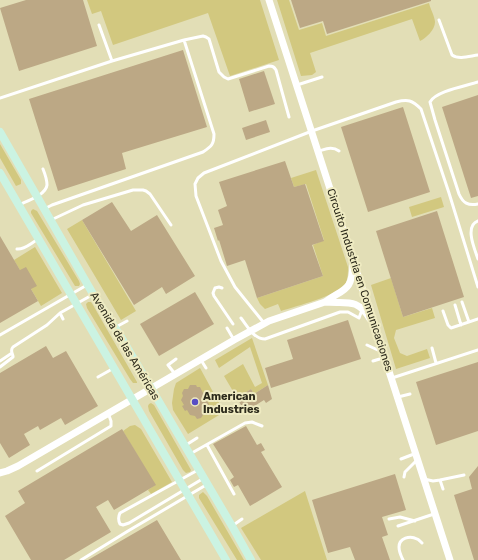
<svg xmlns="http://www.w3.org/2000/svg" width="478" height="560" font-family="Rubik,sans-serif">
<rect width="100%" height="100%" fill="#e2deb6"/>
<path fill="#d2c87f" d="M87 0H260L279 60 230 76 208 13 113 45 101 11 92 14Z
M277 0H289L299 30 322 23 326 36 429 3C430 8 435 17 435 22 435 30 426 38 420 41L412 19 310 53 316 72 312 75 301 76Z
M0 144 21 180V184L16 186 0 158Z
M316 170 348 267C348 272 348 278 346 283 338 296 296 306 281 311L278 304 265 309 260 304 257 298 323 276 313 245 324 240 306 184 294 187 291 178Z
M441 197 444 207 412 217 409 207Z
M33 209 37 211 79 281 80 284 79 286H75L31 213V211Z
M82 220 136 311 121 320 67 229Z
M35 247 62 293 41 306 14 260Z
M391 278 403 317 432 308 435 318 396 330 394 338 400 353 407 356 427 349 430 358 396 369 371 285Z
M88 302H91L93 305 137 382V383H133L130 379 87 308 86 304Z
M252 338 268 385 254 394 251 389 237 398 224 376 243 364 255 387 262 383 250 347 219 368 215 360Z
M200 368 224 412 188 434 173 410 172 403 174 389 176 383Z
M151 403 154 405 191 470 190 472 186 473 183 470 149 411 148 406 149 404Z
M135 425 141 429 172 482 151 494 148 490 155 485 123 431 130 426Z
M305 491 327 560H261L241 528Z
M203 492 207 496 244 560H237L199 498V495Z"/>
<path fill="#bca885" d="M26 0H83L97 46 19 71 0 8Z
M291 0H431V1L327 34 323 21 300 28Z
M183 50 207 127 122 153 126 169 58 191 29 99Z
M264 71 275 104 249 112 239 79Z
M478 95V196L471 198 442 107Z
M403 107 430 192 368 212 341 127Z
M266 120 270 132 246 140 242 128Z
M285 161 294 187 305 184 324 241 312 245 323 276 257 298 245 260 227 266 219 240 218 241 214 228 223 225 218 210 227 206 219 182Z
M112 202 131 231 157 215 195 276 166 294 162 287 134 305 82 220Z
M437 211 464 297 403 317 376 231Z
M0 236 20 270 26 267 37 286 31 289 38 301 0 323Z
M195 292 214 324 159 356 140 324Z
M348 320 361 359 271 388 265 368 293 359 287 340Z
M46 346 53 358 66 351 98 406 65 425 61 418 40 430 38 426 24 434 30 445 9 458 0 443V373Z
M478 362V431L436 445 416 382Z
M190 385H196L197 387H200L203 393 209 390 211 395 206 399 209 404 207 407 210 411 208 415H203L201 418 197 419 195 416 190 415 187 410 185 411 182 406 184 405 181 400 183 396 182 393 184 389H188Z
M268 385 272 399 266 403 264 400 245 412 237 398 251 389 254 394Z
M246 426 257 445 261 443 265 450 261 452 282 487 250 506 238 485 234 487 230 480 234 477 213 444Z
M122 429 156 485 114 510 108 500 96 507 111 532 64 560H31L5 516 25 503 18 491Z
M478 466V560H474L454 495 472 489 469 477Z
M395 474 406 510 382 517 388 535 382 537 390 560H355L350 547 328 553 312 500Z
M157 520 181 560H88Z"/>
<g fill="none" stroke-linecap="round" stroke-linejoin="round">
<path stroke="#fff" stroke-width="3" d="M439 20 452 55C459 60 470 56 478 55
M99 25 112 61
M478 82C466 86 436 91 430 102L435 120 459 194C463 203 468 206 478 204
M297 85 322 77
M0 98 112 61 184 40 203 36 206 37 209 39 219 72 224 77 228 79 269 66C273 66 274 67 276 70L289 117
M319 151C326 149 332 146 339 151
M19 205C27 201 46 195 47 185 47 180 45 174 43 169
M46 208 52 205 203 152C212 146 214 144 214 134L184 40
M51 220 83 205 133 190H143L146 191 150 194 171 225
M478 221C464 226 475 250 478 259
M17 249C24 250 31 243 37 240
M222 288 219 287 215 288 213 293 214 296 233 324
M462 302 469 322
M455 305 461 325
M443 311 448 325 451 328 478 319
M60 313 63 319
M241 318C248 327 254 339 265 339L340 312H348L359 318 362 310
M264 323 235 287 221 261 196 196 195 184 198 178 204 173 312 131 396 102C408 99 412 100 421 109L449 193 478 287
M116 327 127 321
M227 328 234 340
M0 335 87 285
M367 345 382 352
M432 348 436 363
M201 360 206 368
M0 361 12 353
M373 361 383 358
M0 367 13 357V356C12 352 10 350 13 347L47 325 60 313 92 295
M175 374 168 365 176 359
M98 377 114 368
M392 378 478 350
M398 397 410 394
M186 445 197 438
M207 445 234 494
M190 454 245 423 252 422 262 426
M401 459 414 454
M198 470 120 513C118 517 118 520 120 524L123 525 129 523 204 478
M37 471 111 426V421L108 413
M404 477 405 472 417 460
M424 479 433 481 440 480 443 489
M440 480 464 475
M389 519 400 517 415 521
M232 526 242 519
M398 526 434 514
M81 560 128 531 206 485
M403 560C401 556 399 551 399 547 399 538 410 535 417 539 418 539 422 543 422 543"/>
<path stroke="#fff" stroke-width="7" d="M269 0 450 560
M325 302C346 304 357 297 370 319
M0 473 7 471 18 466 234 340 269 321 325 302C344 288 352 292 353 264"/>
<path stroke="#cbf3e2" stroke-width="8" d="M0 132 93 294 121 337 232 526 251 560
M0 173 226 560"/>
</g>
<circle fill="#584dc4" stroke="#efebc2" stroke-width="1.5" cx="195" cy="402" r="4"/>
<g text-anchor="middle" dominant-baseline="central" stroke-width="4" stroke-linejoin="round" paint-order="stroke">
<g font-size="11" fill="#2c2a1b" stroke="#efebc2">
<text transform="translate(360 280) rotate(72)">Circuito Industria en Comunicaciones</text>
<text transform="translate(125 346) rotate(59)">Avenida de las Américas</text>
</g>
<g font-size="11" font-weight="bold" fill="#2c2a1b" stroke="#efebc2" text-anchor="start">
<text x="203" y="396">American<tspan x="203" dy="13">Industries</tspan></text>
</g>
</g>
</svg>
